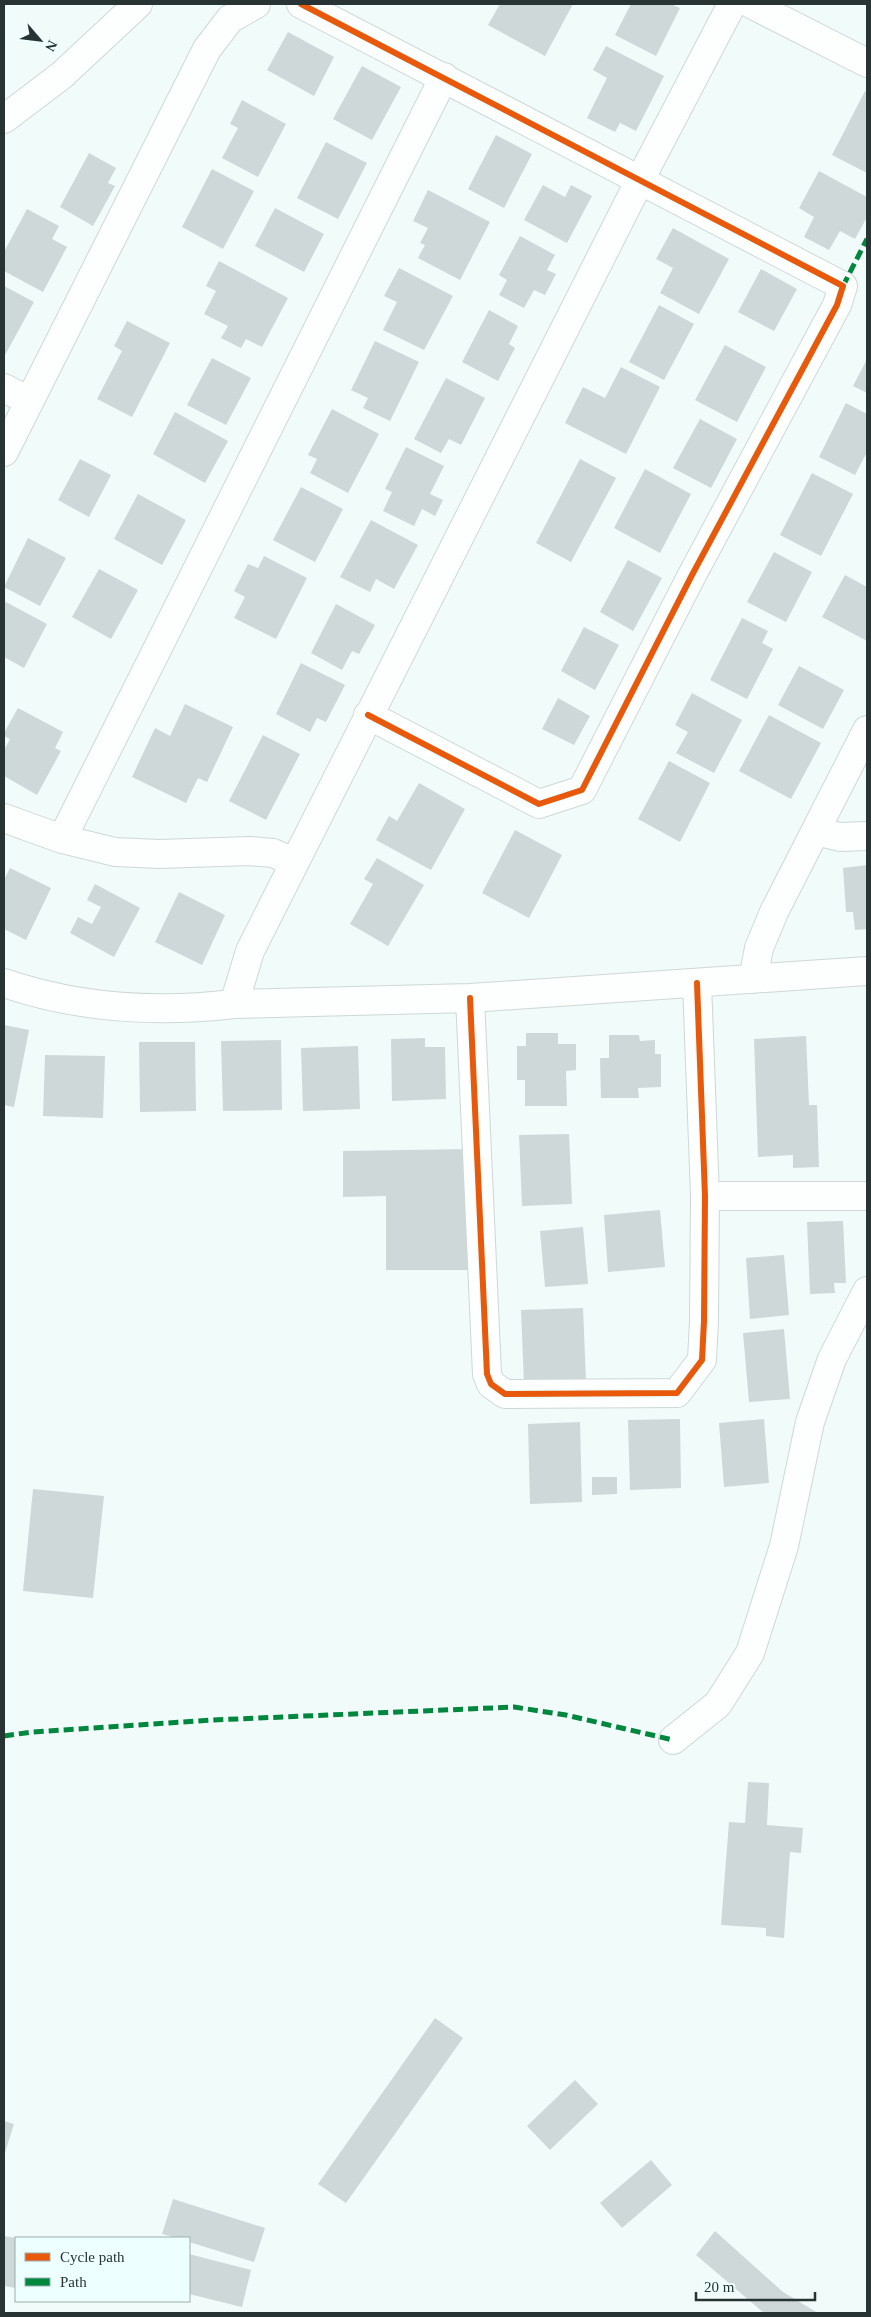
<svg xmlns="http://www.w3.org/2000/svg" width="871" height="2317" font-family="Georgia,serif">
<rect width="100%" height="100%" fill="#f1fbfa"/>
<path fill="#ced8d8" d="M500 4H573L545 56 488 25Z
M631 4H671L680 8 656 56 615 35Z
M288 32 334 57 314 96 267 70Z
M606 46 664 76 636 131 620 123 615 132 587 118 607 78 593 70Z
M362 66 401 87 372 140 333 119Z
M865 91 867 92V173L832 155Z
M242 100 286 124 258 177 222 158 238 128 230 124Z
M496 135 532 154 504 208 468 189Z
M326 142 367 163 338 219 297 198Z
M89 153 116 168 108 183 115 186 93 226 60 207Z
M212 169 254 191 223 249 182 227Z
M819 171 867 197V217L855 239 840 231 829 250 804 237 814 217 799 208Z
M543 185 565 197 571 185 592 196 567 243 524 220Z
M428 190 490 222 460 280 418 258 425 245 420 243 428 228 413 221Z
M275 208 324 234 304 272 255 246Z
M27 209 59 226 52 239 67 247 43 292 4 271V252Z
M673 228 729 259 699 314 660 293 673 268 656 259Z
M520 236 555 255 547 270 556 274 545 295 534 290 524 308 499 295 507 280 499 275Z
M219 261 288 298 262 347 246 339 241 348 221 338 228 326 204 314 216 291 206 286Z
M399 268 453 296 424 350 383 330 397 302 384 296Z
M761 269 797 289 774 331 738 312Z
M4 286 34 302 4 357Z
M659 305 694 324 664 380 629 362Z
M489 310 518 326 509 344 515 348 498 381 462 362Z
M127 321 170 343 132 417 97 399 122 351 114 346Z
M375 341 419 362 390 421 363 408 368 398 351 390Z
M725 345 766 367 737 422 695 400Z
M212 358 251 378 226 425 187 405Z
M867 359V393L853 386Z
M621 367 660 387 626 454 565 423 583 387 605 398Z
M446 378 485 398 461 445 449 439 441 453 414 439Z
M846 403 867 414V452L855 475 819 457Z
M332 409 379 434 348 493 310 473 317 459 308 455Z
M175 412 228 441 205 483 153 454Z
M700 419 737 439 711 488 673 468Z
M406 447 444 466 430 494 443 500 435 516 422 509 414 526 383 511 392 492 385 489Z
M80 459 111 475 89 517 58 500Z
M580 459 616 478 571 562 536 543Z
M645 469 691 494 660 553 614 528Z
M812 473 853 494 821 556 780 535Z
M301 487 343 509 315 562 273 540Z
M138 494 186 520 162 565 114 539Z
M371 520 418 545 394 589 376 579 370 592 340 577Z
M28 538 66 558 40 606 4 587Z
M774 552 812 572 786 622 747 602Z
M264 556 307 578 276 639 234 618 245 597 234 591 248 564 258 568Z
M628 560 662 578 633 631 600 612Z
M99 569 138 590 111 639 72 617Z
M845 575 867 587V641L822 617Z
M4 601 47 624 24 668 4 657Z
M336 604 375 625 359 654 352 651 342 670 311 653Z
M742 618 768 631 762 643 773 649 747 699 710 680Z
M584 627 619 645 595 690 561 671Z
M301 663 345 685 326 722 317 718 310 732 276 714Z
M799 666 844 690 823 729 778 705Z
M692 693 742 720 714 773 676 753 688 732 675 725Z
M558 698 590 716 574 745 542 729Z
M185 704 233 727 207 782 198 778 186 803 132 777 155 728 170 736Z
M18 708 63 732 55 748 61 751 37 795 4 776V750L10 739 4 736V733Z
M769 715 821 743 791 799 739 771Z
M263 735 300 754 266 820 229 801Z
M669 761 710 783 680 842 638 819Z
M419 783 465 809 431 870 376 840 389 816 397 821Z
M515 830 562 855 529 918 482 893Z
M377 858 424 885 388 946 350 924 373 884 364 879Z
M867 865V929L855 930 853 912H846L843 868Z
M10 868 51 888 26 940 4 929V880Z
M95 884 140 908 114 957 70 933 78 917 92 924 101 907 87 900Z
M179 892 225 915 202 965 155 942Z
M4 1025 29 1030 14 1107 4 1105Z
M526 1033H558V1044H576V1070L566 1071 567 1106H525V1080H517V1046H526Z
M609 1035H639L640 1041 655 1040V1054H661V1087L638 1088 639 1098H601L600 1058H609Z
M806 1036 809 1105H817L819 1167 793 1168V1155L758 1157 754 1039Z
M425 1038V1047H445L446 1099 392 1101 391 1039Z
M281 1040 282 1110 223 1111 221 1041Z
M139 1042H195L196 1111 140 1112Z
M358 1046 360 1109 303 1111 301 1048Z
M45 1055 105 1056 103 1118 43 1116Z
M569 1134 572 1204 522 1206 519 1135Z
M469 1149V1270H386V1196L343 1197V1151Z
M660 1210 665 1267 608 1272 604 1215Z
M843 1221 846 1283H834L835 1293 810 1294 807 1222Z
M583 1227 588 1284 545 1287 540 1231Z
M784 1255 789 1315 750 1319 746 1258Z
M583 1308 586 1381 524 1384 521 1310Z
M784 1329 790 1399 749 1402 743 1333Z
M680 1419 681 1488 630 1490 628 1420Z
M764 1419 769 1483 724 1487 719 1423Z
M580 1422 582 1502 530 1504 528 1424Z
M592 1477H617V1494L592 1495Z
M33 1489 104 1496 93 1598 23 1591Z
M748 1782 769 1783 767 1825 803 1828 801 1853 790 1852 784 1938 766 1936V1928L721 1925 729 1822 745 1823Z
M435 2018 463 2038 346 2203 318 2184Z
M575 2080 598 2104 550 2150 527 2126Z
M4 2121 14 2124 4 2156Z
M651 2160 672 2185 622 2228 600 2203Z
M173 2199 265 2228 254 2262 189 2242V2238H177L162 2234Z
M715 2231 783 2292 818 2313H764L696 2255Z
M4 2236 16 2238V2288L4 2286Z
M189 2254 251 2270 242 2307 189 2294Z"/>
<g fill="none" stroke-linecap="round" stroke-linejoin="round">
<defs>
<path id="minor" d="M301 4 843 286 837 305 692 575 582 790 539 804 368 715
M751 4 867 63
M4 119 62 75 138 4
M4 388 29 401
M4 452 207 49 230 19 256 4
M4 818 62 839 115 852 159 854 249 851 273 853 294 862
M816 831 840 837 867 836
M62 839 444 77
M753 979 759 948 774 912 867 730
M4 983C77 1008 157 1013 234 1004L470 998 867 971
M470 998 487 1374 491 1384 505 1394 677 1393 702 1360 704 1321 705 1196 697 983
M234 1004 250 951 640 180 732 4
M705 1196H867
M673 1740 718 1704 750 1653 784 1546 810 1422 832 1359 867 1291"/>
</defs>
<use href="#minor" stroke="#cdd8d7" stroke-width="30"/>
<use href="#minor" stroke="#fdfefe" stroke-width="28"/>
<path stroke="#00873e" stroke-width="5" stroke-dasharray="10 5" stroke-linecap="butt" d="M843 286 867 239
M4 1736 32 1732 213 1720 514 1707 566 1715 673 1740"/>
<defs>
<path id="cycleway" d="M301 4 843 286 837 305 692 575 582 790 539 804 368 715
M470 998 487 1374 491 1384 505 1394 677 1393 702 1360 704 1321 705 1196 697 983"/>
</defs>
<use href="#cycleway" stroke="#edfffe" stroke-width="9"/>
<use href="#cycleway" stroke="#e8590c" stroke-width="6"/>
</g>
<rect width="871" height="2317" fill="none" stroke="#283333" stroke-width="10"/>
<rect x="15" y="2237" width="175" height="65" fill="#edfffe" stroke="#9eadad"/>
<rect x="25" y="2253" width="25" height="8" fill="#e8590c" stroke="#9eadad"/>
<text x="60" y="2262" font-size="15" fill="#283333">Cycle path</text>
<rect x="25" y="2278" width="25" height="8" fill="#00873e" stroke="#9eadad"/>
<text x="60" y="2287" font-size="15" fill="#283333">Path</text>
<g transform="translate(40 40) rotate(118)" stroke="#edfffe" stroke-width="4" paint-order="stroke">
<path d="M0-4L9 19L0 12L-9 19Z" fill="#283333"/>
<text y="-8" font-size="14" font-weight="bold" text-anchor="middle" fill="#283333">N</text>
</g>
<path d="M696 2292v8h119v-8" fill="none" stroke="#283333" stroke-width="2.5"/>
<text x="704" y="2292" font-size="15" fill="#283333" stroke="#edfffe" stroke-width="4" paint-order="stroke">20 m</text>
</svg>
